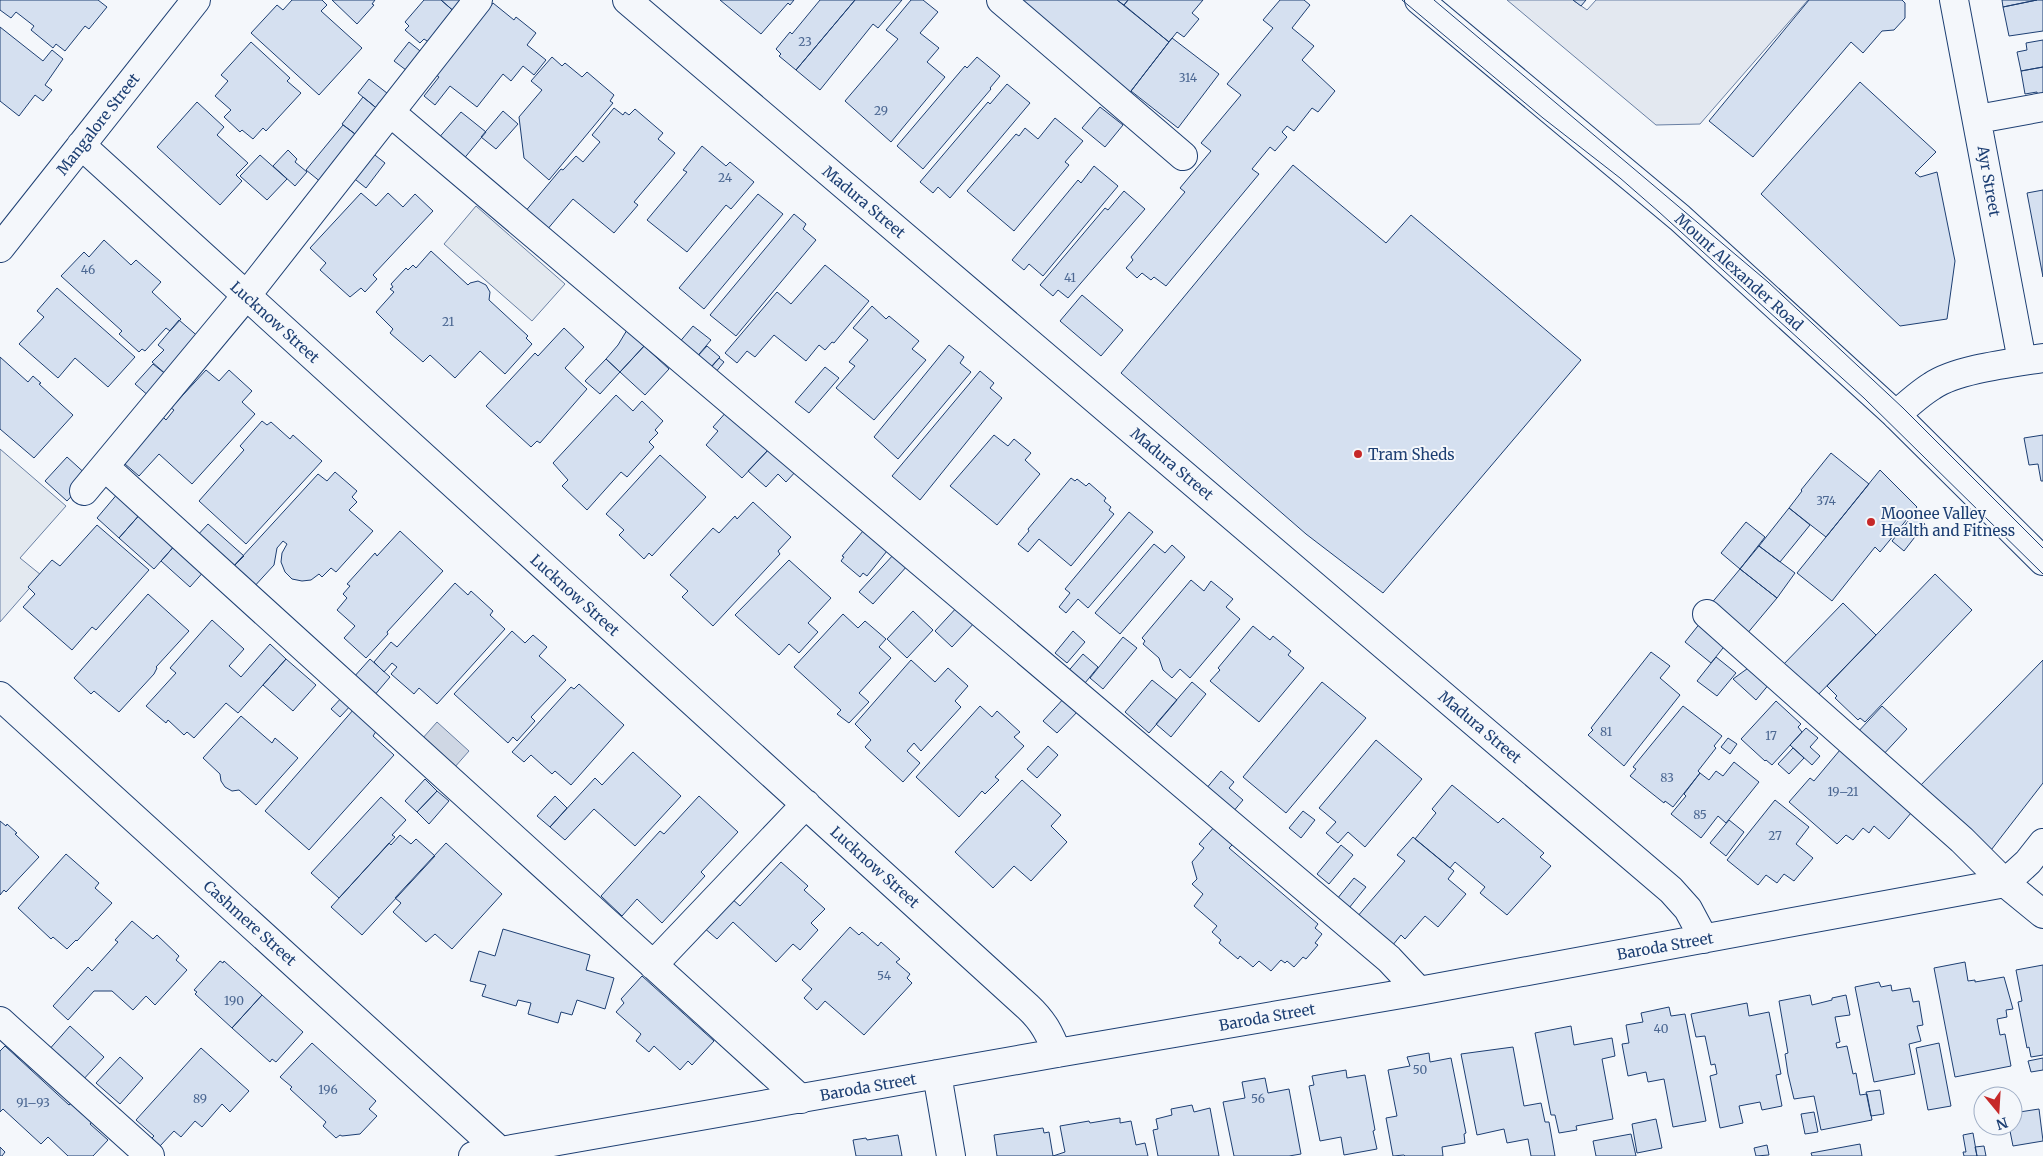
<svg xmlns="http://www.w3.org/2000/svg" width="2043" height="1156" font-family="Merriweather,serif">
<rect width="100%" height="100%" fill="#f4f7fb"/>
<path fill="#e3e9f0" stroke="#687fa3" d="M476 206 565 284 532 321 444 244Z
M0 449 66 506 20 558 41 575 0 622Z"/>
<path fill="#e3e8f0" stroke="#687fa3" d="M1507 0H1573L1587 10 1596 0H1808L1700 124 1656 125Z"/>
<path fill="#cfd7e4" stroke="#687fa3" d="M437 722 469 751 454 768 422 739Z"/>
<path fill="#d5e0f0" stroke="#1d3f73" d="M0 0H98L107 7 89 29 85 26 65 51 56 44 53 48 31 30 34 26 16 12 11 18 0 10Z
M292 0H322L327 5 321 11 362 48 319 95 251 33 277 5 283 10Z
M332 0H375L372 4 374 5 357 24Z
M424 0H441L457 14 430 43 424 39 420 43 405 30 409 26 405 22Z
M441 0H467L457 14Z
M720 0H794L790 5 788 3 761 34Z
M820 0H855L796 70 779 56 781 54 776 49 790 32 792 34Z
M855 0H902L878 28 873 24 820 90 796 70Z
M911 0H923L938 12 920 33 939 48 927 62 945 77 891 142 845 101 898 39 886 30Z
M1018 0H1117L1169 42 1128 95Z
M1117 0H1128L1124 5Z
M1128 0H1203L1192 13 1199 19 1184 37 1177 32 1169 42 1124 5Z
M1280 0H1304L1310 5 1292 28 1314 46 1302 60 1335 91 1318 112 1312 108 1294 131 1287 126 1282 132 1287 137 1275 151 1270 147 1252 169 1259 174 1166 286 1154 277 1151 280 1142 273 1137 278 1126 268 1133 260 1131 257 1185 192 1180 188 1211 151 1201 143 1241 95 1227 84 1273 28 1263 20Z
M1573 0H1586L1581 6Z
M1809 0H1902L1905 3V18L1894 30 1882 31 1863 53 1851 42 1753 157 1709 121Z
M2002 0H2037L2003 7Z
M2037 0H2043V31L2009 36 2003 7Z
M493 3 514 20 516 17 536 33 527 45 546 60 534 75 523 66 511 81 503 74 477 107 450 86 435 105 424 96 439 77 436 75Z
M0 27 43 61 52 50 63 59 45 85 52 90 43 101 35 95 19 116 0 101Z
M1172 38 1219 74 1178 128 1131 91Z
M2043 40V67L2021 71 2017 52 2027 50 2026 43Z
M251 42 290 78 287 81 301 93 266 131 263 128 253 139 242 130 240 132 224 117 231 110 215 96 228 81 221 75Z
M409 42 425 55 410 73 394 61Z
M552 57 562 66 565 63 582 77 587 72 614 95 610 101 613 103 549 180 524 158 519 117 542 90 531 81Z
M977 57 1000 76 990 88 991 89 923 169 897 146 965 66 967 68Z
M2043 67V100L2039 101 2037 92 2025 94 2021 71Z
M369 79 392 97 380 111 358 93Z
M1860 82 1936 152 1915 173 1920 177 1937 172 1955 261 1947 319 1900 326 1761 194Z
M1007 84 1030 103 950 198 938 187 933 193 920 182 988 102 990 104Z
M363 97 380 111 359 137 342 124Z
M197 102 224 127 217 135 248 163 236 175 242 181 220 205 157 147Z
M1100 107 1123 125 1105 147 1082 128Z
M614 108 623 115 625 112 629 115 635 109 663 133 658 139 675 153 634 202 638 205 614 233 573 199 546 231 524 213 561 169 563 170 576 156 583 162 600 142 592 135Z
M503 111 518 124 496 149 481 137Z
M461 112 486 132 462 161 437 140Z
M1055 118 1083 141 1065 162 1069 165 1014 231 967 191 1016 134 1019 136 1025 128 1038 139Z
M343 125 359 137 322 183 306 170Z
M702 146 726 166 730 162 754 182 731 209 726 205 687 252 647 220 687 172 683 170Z
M288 150 297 159 295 162 307 172 295 186 273 166Z
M371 152 385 163 366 188 351 176Z
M260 155 287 179 267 200 240 176Z
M1293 165 1386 243 1411 215 1581 360 1383 593 1306 534 1121 373Z
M1094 166 1118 186 1043 276 1029 264 1024 270 1012 260 1078 180 1081 183Z
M2043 190V277L2027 193Z
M1124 191 1145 209 1068 298 1058 290 1053 296 1040 285 1105 208 1108 210Z
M361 193 376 206 388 193 403 207 415 194 433 211 373 275 377 279 365 292 361 288 350 297 320 270 326 263 310 248Z
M758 194 783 214 704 309 679 288Z
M794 214 806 224 803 229 816 240 736 336 710 315Z
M104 240 131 265 136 260 161 282 152 292 181 319 170 331 166 328 145 351 142 349 139 352 119 334 122 331 61 276 84 252 89 257Z
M431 251 468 285 470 283 478 281 486 285 490 292 489 300 528 336 526 338 532 344 505 374 480 351 455 378 430 355 423 362 390 333 393 329 376 312 394 292 390 289 393 287 391 284 406 268 408 270 413 265 416 268Z
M825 265 869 301 834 343 832 342 825 350 819 345 806 361 774 335 755 357 747 351 737 363 725 353 777 292 791 304Z
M57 288 135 357 108 387 75 358 58 378 19 344 44 317 37 311Z
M1082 295 1123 330 1101 356 1060 321Z
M872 306 886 319 889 316 919 341 912 349 926 360 874 420 836 388 855 366 849 362 868 340 853 328Z
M179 320 201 339 168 376 152 362 164 350 158 345Z
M630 325 648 342 620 372 606 359 618 345Z
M693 326 711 340 695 359 678 344Z
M564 328 584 347 565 368 587 389 540 443 537 441 531 447 486 406 535 353 538 356Z
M949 345 964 357 960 363 971 372 898 459 874 437Z
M644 346 669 369 645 395 620 372Z
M707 346 720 357 709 370 695 359Z
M0 357 28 382 33 376 41 383 39 384 73 415 34 458 0 429Z
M719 358 724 362 715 373 710 368Z
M606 359 620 372 600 394 585 381Z
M153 364 168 376 150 397 135 384Z
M825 367 839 378 809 413 795 402Z
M206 370 219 381 229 370 252 391 242 402 255 414 192 484 159 454 139 476 125 464 142 439 162 416 166 420 174 410 171 408Z
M980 371 994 383 990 388 1002 398 920 500 892 476Z
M616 395 633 411 642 401 663 421 655 430 658 433 649 442 654 447 627 477 621 472 587 510 562 486 568 480 553 463Z
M728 410 770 448 742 478 706 445 718 431 713 427Z
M262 421 267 425 271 422 290 439 293 435 322 461 246 544 199 501 244 450 240 446Z
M994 435 1008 446 1014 439 1031 453 1025 460 1040 474 997 525 950 486Z
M2043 435V481H2041L2038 464 2029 465 2024 438Z
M771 447 797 470 786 482 778 474 766 487 748 471Z
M1831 453 1869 484 1826 537 1789 508 1802 491 1801 490Z
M660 455 706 497 652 556 649 553 644 559 619 535 624 530 606 514Z
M67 457 89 477 67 501 45 481Z
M1880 470 1917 507 1880 552 1875 547 1832 601 1797 573Z
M335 472 357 491 352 497 357 502 349 510 373 531 336 572 331 568 322 577 319 574 311 580 302 581 292 579 285 572 281 562 282 553 287 544 283 541 277 548 274 565 252 589 230 570 318 474 327 481Z
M1071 478 1075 481 1077 479 1086 486 1089 483 1106 498 1104 501 1111 507 1109 510 1114 514 1071 566 1039 539 1028 552 1018 544 1029 531 1028 529Z
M119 492 142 512 119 538 97 518Z
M753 502 791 537 778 551 780 554 713 626 682 597 688 591 670 575 713 528 719 533 735 516 737 519Z
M1789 508 1810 525 1780 562 1759 546Z
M142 512 177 543 154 569 119 538Z
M1129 512 1153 532 1088 608 1078 599 1066 613 1059 607 1070 593 1065 589Z
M1913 515 1925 524 1904 551 1892 541Z
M1746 522 1765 537 1740 569 1721 553Z
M208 524 244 556 230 570 195 538Z
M97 525 149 570 96 630 92 627 72 650 23 607 35 594 28 587 52 560 60 566Z
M400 531 443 571 387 632 388 634 366 658 344 638 355 626 337 610 347 598 343 594 350 586 347 584 375 553 377 556Z
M863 531 887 551 867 576 863 573 860 577 841 561 844 557 842 556Z
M177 543 206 569 190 587 161 561Z
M1154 544 1165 553 1172 545 1185 557 1120 634 1095 613Z
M1759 546 1795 573 1777 598 1740 569Z
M895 553 908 565 873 604 859 592Z
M789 560 831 598 808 623 818 632 799 653 789 644 779 655 735 615Z
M1740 569 1777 598 1746 635 1710 605Z
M1935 574 1972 610 1865 722 1860 718 1858 720 1835 698 1837 696 1827 686Z
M1191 580 1204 591 1211 581 1233 599 1226 607 1240 619 1190 678 1180 669 1172 678 1163 670 1159 658 1143 644 1145 641 1142 638Z
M455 583 468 595 471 591 493 611 490 615 505 629 437 704 419 688 414 694 391 674 397 667 392 663 384 672 374 662 391 642 397 647Z
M148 594 189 631 156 667 157 668 154 674 119 712 94 691 91 694 74 678Z
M1843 603 1876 635 1814 699 1781 667Z
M959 605 976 621 952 647 935 631Z
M913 611 933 630 907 658 887 639Z
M843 614 858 628 865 621 886 639 879 647 891 658 859 693 869 702 849 723 837 714 841 710 794 667Z
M212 620 244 649 229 666 241 677 270 644 286 659 238 713 226 703 194 738 187 732 184 735 168 720 166 723 146 706 176 673 170 668Z
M1701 622 1727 643 1711 663 1685 642Z
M1253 626 1270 640 1273 636 1291 651 1288 655 1304 668 1259 722 1210 681 1220 670 1218 668Z
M512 631 525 643 533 635 547 647 539 656 566 680 531 717 535 721 517 741 513 737 508 743 454 694Z
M1073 631 1085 642 1067 663 1055 653Z
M1123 637 1137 648 1103 689 1090 678Z
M1651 652 1670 666 1660 678 1680 695 1624 766 1588 735 1593 730 1591 728Z
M1083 654 1098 667 1081 688 1065 675Z
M1716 657 1736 673 1717 696 1697 681Z
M286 659 316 685 293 711 263 685Z
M370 659 390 677 373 697 353 678Z
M911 660 935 682 948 668 968 686 955 701 961 707 921 751 914 743 907 751 920 763 903 782 865 747 871 740 855 724Z
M2043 660V783L1988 854 1916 790Z
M1751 666 1770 683 1756 700 1733 679Z
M1152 680 1177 700 1149 733 1125 712Z
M1192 682 1206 694 1171 737 1156 724Z
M1322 682 1366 718 1286 813 1243 777Z
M579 684 624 725 571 785 555 771 552 774 531 755 524 762 512 752 571 687 574 689Z
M344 695 353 703 340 717 331 709Z
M1066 696 1080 709 1057 733 1043 721Z
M1776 701 1801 724 1798 727 1802 732 1772 765 1766 760 1765 761 1741 739Z
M980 706 992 717 997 711 1020 732 1014 737 1024 746 995 777 999 780 985 794 982 791 959 817 916 777Z
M1683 706 1722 736 1714 746 1716 748 1698 771 1700 773 1673 807 1665 801 1664 803 1630 776 1636 769 1633 767Z
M1882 706 1907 729 1881 757 1856 734Z
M354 709 377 730 373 736 394 755 309 850 265 811Z
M241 716 272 743 275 738 298 758 256 805 239 790 232 791 225 787 221 781 220 774 203 758Z
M1806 728 1818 738 1810 747 1820 756 1812 765 1790 745Z
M1728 738 1737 744 1730 754 1721 747Z
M1376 740 1422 779 1365 847 1348 832 1338 843 1326 833 1336 822 1319 808Z
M1048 746 1058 755 1037 778 1027 769Z
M1793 748 1804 758 1789 774 1778 764Z
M1840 750 1911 813 1889 839 1874 826 1869 833 1863 828 1853 840 1846 835 1837 844 1789 802 1810 778 1814 781Z
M633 752 681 796 635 846 594 809 565 840 550 827 595 778 602 785Z
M1734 762 1759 782 1726 823 1718 816 1701 838 1671 814 1686 796 1684 794 1700 773 1709 780 1716 771 1723 776Z
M1221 771 1234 782 1229 788 1243 800 1232 813 1205 790Z
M425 779 437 791 417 812 405 801Z
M1022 780 1061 815 1051 826 1067 842 1031 881 1014 866 993 888 955 852Z
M1452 785 1498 823 1503 818 1544 853 1540 857 1551 866 1507 915 1480 893 1485 887 1455 862 1450 868 1415 839 1436 813 1432 809Z
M437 791 449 801 429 824 417 812Z
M555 796 567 808 550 827 537 816Z
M699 796 738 832 701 872 705 876 662 923 637 899 622 916 601 896 660 831 664 834Z
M381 797 406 820 392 835 395 837 339 898 311 873Z
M1775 800 1809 827 1796 844 1813 858 1794 881 1784 874 1777 883 1766 875 1758 885 1727 860Z
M1303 811 1315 820 1301 838 1289 828Z
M1729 820 1744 832 1726 856 1710 843Z
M0 821 6 826 7 824 17 833 15 834 39 857 6 892 4 890 0 895Z
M1216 825 1235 842 1229 848 1318 924 1315 928 1322 934 1315 943 1318 945 1306 959 1303 957 1294 967 1287 961 1285 963 1281 960 1271 971 1259 961 1253 967 1240 956 1238 959 1219 943 1221 940 1212 932 1217 926 1194 906 1203 894 1192 884 1197 879 1192 862 1204 848 1199 844Z
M400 835 411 844 416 839 435 856 362 935 331 907 389 843 391 845Z
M1413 837 1454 871 1448 879 1466 894 1438 927 1425 916 1405 939 1401 935 1392 946 1357 917 1405 861 1397 855Z
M446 843 502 894 452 949 435 934 426 942 393 912 401 903 395 898Z
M1341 845 1353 855 1329 884 1317 874Z
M66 854 99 883 95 888 112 903 77 941 76 940 67 949 53 937 51 939 18 908Z
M781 862 808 886 804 890 825 909 811 923 818 930 800 950 793 944 776 962 733 922 717 939 703 927 731 898 740 906Z
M1354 878 1366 887 1349 908 1337 899Z
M132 921 153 939 157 935 179 956 176 960 187 970 155 1005 146 996 133 1010 112 991H94L68 1020 53 1006 88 967 92 971 118 942 115 940Z
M850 927 859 935 862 932 878 946 881 942 900 959 896 962 910 974 907 978 912 983 864 1035 825 1001 817 1010 804 998 812 989 802 980Z
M503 929 590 955 586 970 614 978 605 1009 577 1000 572 1015 561 1012 558 1023 528 1014 531 1003 518 1000 516 1006 482 996 486 985 470 981 479 951 495 956Z
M220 961 223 963 224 961 262 995 232 1028 195 994 197 992 194 990Z
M1965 962 1968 981 1975 980V982L2004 977 2013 1009 2006 1010 2007 1017 1997 1019 2000 1035 2005 1034 2011 1066 1955 1077 1934 968Z
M2043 965V1055L2031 1057 2029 1047 2027 1048 2018 1002 2022 1001 2016 970Z
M642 976 714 1041 692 1065 688 1061 680 1070 654 1046 649 1052 636 1041 641 1034 616 1012 624 1003 621 999Z
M1879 982 1881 987 1891 985 1892 991 1910 988 1913 1002 1919 1001 1923 1025 1917 1026 1921 1041 1909 1044 1915 1074 1874 1082 1855 987Z
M262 995 303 1032 276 1062 272 1059 270 1062 232 1028Z
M1810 995 1812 1005 1832 1000V998L1846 995 1850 1015 1835 1017 1840 1042 1836 1043 1837 1048 1847 1046 1853 1074 1856 1073 1860 1095 1867 1094 1872 1120 1821 1130 1814 1096 1794 1099 1788 1074 1785 1054 1788 1053 1779 1001Z
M1747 1003 1749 1016 1769 1012 1781 1074 1776 1075 1782 1106 1762 1110 1760 1102 1739 1106 1743 1123 1720 1128 1710 1076 1717 1074 1715 1064 1711 1065 1705 1036 1696 1037 1691 1014Z
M1669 1007 1671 1016 1685 1014 1706 1121 1673 1127 1664 1079 1648 1082 1646 1072 1628 1076 1622 1044 1629 1043 1626 1025 1643 1022 1641 1013Z
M70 1026 104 1057 81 1082 47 1052Z
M1571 1026 1574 1045 1612 1038 1615 1056 1602 1059 1613 1119 1576 1126 1577 1130 1559 1133 1555 1115H1551L1535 1033Z
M312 1043 376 1101 369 1109 377 1116 360 1134 342 1136 340 1135 336 1138 323 1126 326 1122 290 1089 292 1087 280 1077Z
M1939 1043 1951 1106 1928 1110 1916 1048Z
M5 1046 69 1105 75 1100 95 1118 90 1124 108 1140 93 1156H68L48 1137 41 1144 3 1109 0 1112V1051Z
M1513 1047 1524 1106 1541 1103 1545 1122H1549L1555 1156H1531L1528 1139 1507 1143 1504 1129 1477 1135 1461 1054Z
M201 1048 249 1091 230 1112 222 1104 202 1127 195 1121 181 1137 174 1131 160 1146 152 1138 154 1136 136 1120Z
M1429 1053 1430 1062 1451 1058 1466 1133 1464 1134 1465 1143 1442 1147 1443 1156H1405L1404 1155 1393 1156 1386 1118 1397 1116 1388 1070 1410 1066 1407 1057Z
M120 1057 143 1078 120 1104 96 1083Z
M2043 1058V1070L2031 1072 2028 1061Z
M1346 1070 1347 1078 1365 1075 1375 1130 1373 1131 1377 1149 1344 1155 1341 1137 1320 1141 1309 1086 1314 1085 1312 1076Z
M1265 1078 1268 1093 1289 1089 1301 1154 1289 1156H1234L1223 1102 1245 1098 1242 1082Z
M1880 1090 1884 1114 1871 1116 1866 1092Z
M1192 1105 1194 1112 1210 1108 1219 1156H1158L1153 1130 1158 1129 1156 1119 1172 1115 1171 1109Z
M2039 1109 2043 1141 2013 1146 2009 1126H2013V1113Z
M1814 1112 1818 1132 1805 1134 1801 1114Z
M1120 1118V1123L1131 1121 1136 1145 1145 1143 1148 1156H1053L1065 1152 1060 1126 1089 1121 1090 1123Z
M1656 1119 1662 1148 1637 1153 1632 1124Z
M1043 1128 1044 1133 1049 1132 1053 1156H997L994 1135Z
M1973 1133 1977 1156H1964L1963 1152H1966L1963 1135Z
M1631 1134 1636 1156H1596L1593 1141Z
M898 1135 902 1156H856L853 1140 866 1138 867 1140Z
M1860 1144 1862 1156H1812L1811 1153Z
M1767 1145 1769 1155 1756 1156 1754 1148Z
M1984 1146 1986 1156H1977L1975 1147Z
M0 1147 5 1152 2 1156H0Z"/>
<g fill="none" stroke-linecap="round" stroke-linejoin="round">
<defs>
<path id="minor" d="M627 0 1671 890 1688 909 1704 939
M1001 0 1183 156
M1954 0 2022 361
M390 112 1389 959 1419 991
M1978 119 2043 107
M81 145 1028 1007C1043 1021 1050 1034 1057 1053
M0 248 196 0
M1896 415C1907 405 1919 394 1932 386 1957 369 2012 363 2043 358
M105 467 801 1099
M84 491 246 296 478 0
M1707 614 1962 840 2005 883 2043 914
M0 696 500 1151
M653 965 806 804
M0 1021 150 1156
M937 1074 951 1156
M473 1156 1057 1053 1419 991 2005 883 2028 862 2043 843"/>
<path id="major" d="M1419 0 1680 218 1896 415 2043 561"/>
</defs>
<use href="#minor" stroke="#1d3f73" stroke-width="30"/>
<use href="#major" stroke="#1d3f73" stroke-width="30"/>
<use href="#minor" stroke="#f4f7fb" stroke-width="28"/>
<use href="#major" stroke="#f4f7fb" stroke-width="28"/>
<path stroke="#1d3f73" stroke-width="1" d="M1402 0 1543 118 1620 178 1659 212 1864 398 2043 574
M1434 0 1768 282 1903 408 2043 548"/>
</g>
<g fill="#c62828" stroke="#f4f7fb" stroke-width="2">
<circle cx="1358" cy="454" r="5"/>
<circle cx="1871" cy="522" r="5"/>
</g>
<g text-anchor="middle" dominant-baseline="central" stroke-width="4" stroke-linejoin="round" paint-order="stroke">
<g font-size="12" fill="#4b6792">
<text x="805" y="41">23</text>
<text x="1188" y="77">314</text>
<text x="881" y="110">29</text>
<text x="725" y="177">24</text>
<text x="88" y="269">46</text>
<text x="1070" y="277">41</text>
<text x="448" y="321">21</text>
<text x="1826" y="500">374</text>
<text x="1606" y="731">81</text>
<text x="1771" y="735">17</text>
<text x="1667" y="777">83</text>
<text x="1843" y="791">19–21</text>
<text x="1700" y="814">85</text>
<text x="1775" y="835">27</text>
<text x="884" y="975">54</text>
<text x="234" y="1000">190</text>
<text x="1661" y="1028">40</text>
<text x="1420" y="1069">50</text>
<text x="328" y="1089">196</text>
<text x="200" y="1098">89</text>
<text x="1258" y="1098">56</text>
<text x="33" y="1102">91–93</text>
</g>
<g font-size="15" fill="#1d3f73" stroke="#f4f7fb">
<text transform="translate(98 124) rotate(-52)">Mangalore Street</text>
<text transform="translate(1989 181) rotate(80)">Ayr Street</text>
<text transform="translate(864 202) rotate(40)">Madura Street</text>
<text transform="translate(1739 272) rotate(42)">Mount Alexander Road</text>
<text transform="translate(275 322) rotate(42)">Lucknow Street</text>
<text transform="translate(1172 464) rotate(40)">Madura Street</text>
<text transform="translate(575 595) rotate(42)">Lucknow Street</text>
<text transform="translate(1480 727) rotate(40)">Madura Street</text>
<text transform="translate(875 867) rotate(42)">Lucknow Street</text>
<text transform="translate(250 923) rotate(42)">Cashmere Street</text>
<text transform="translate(1665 946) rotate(-10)">Baroda Street</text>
<text transform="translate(1267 1017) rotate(-10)">Baroda Street</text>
<text transform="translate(868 1087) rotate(-10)">Baroda Street</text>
</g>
<g font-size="15" fill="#1d3f73" stroke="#f4f7fb" text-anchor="start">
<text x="1368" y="454">Tram Sheds</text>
<text x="1881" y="513">Moonee Valley<tspan x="1881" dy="17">Health and Fitness</tspan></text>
</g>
</g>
<g transform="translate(1998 1111) rotate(162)"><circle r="24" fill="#f4f7fb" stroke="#9eadc5"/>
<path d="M0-4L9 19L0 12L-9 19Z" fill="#c62828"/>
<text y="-8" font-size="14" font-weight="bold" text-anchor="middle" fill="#1d3f73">N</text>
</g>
</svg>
